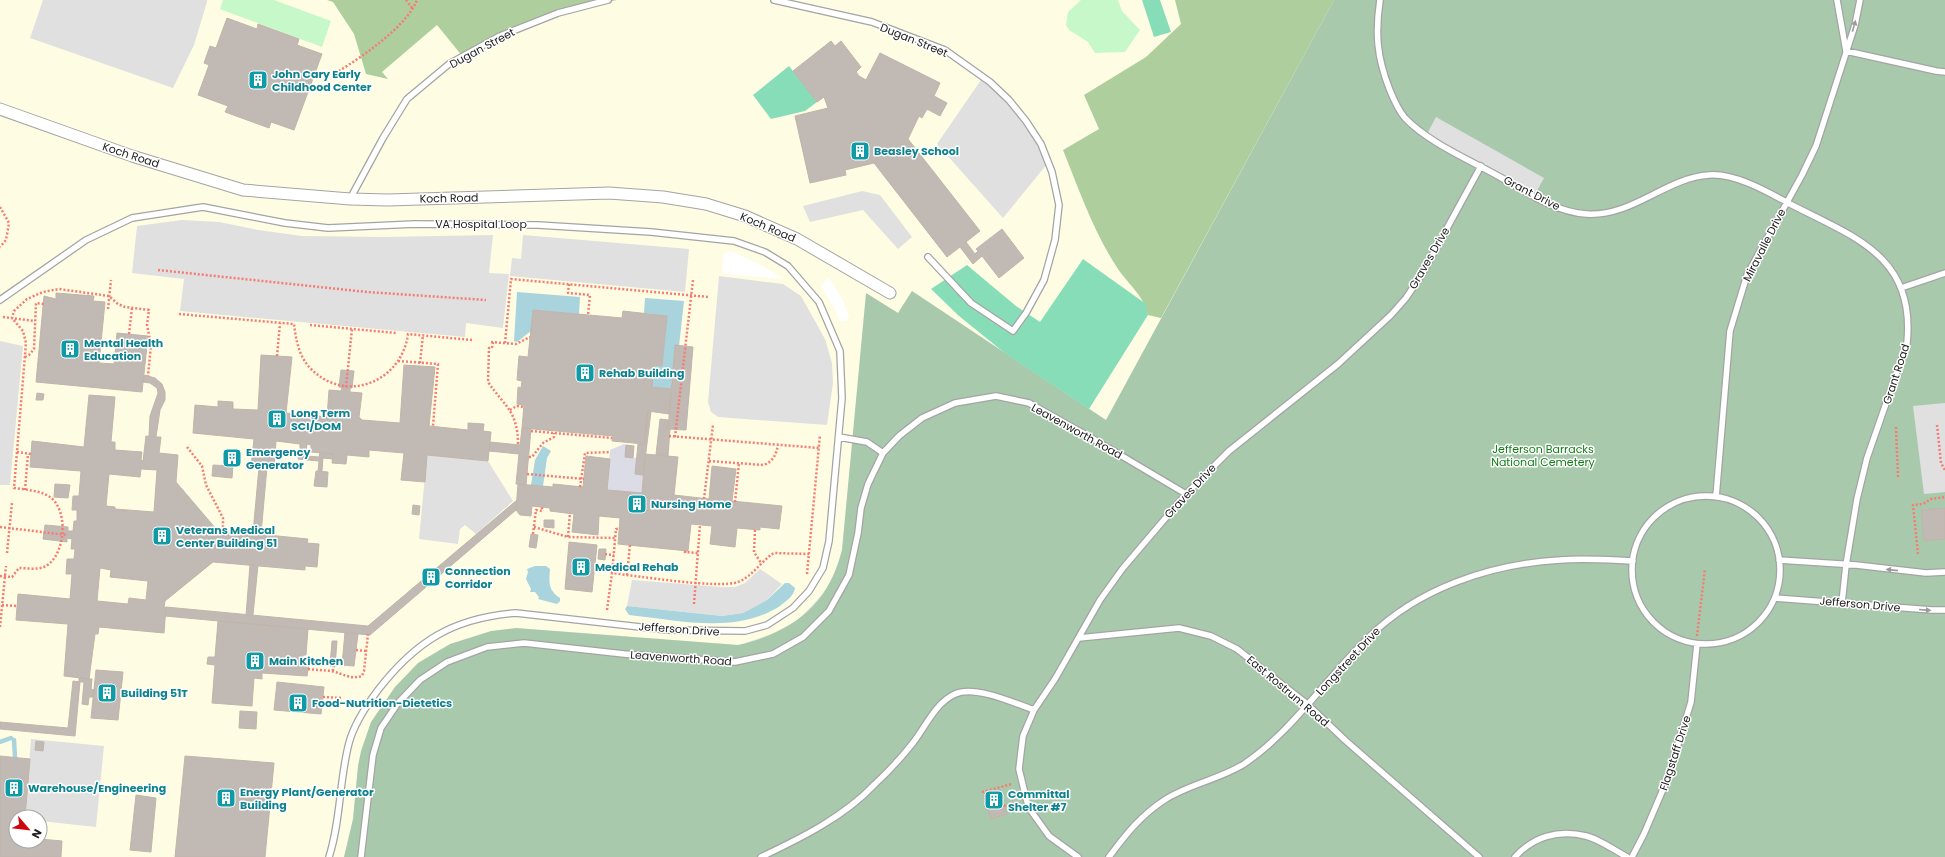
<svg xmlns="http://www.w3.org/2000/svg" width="1945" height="857" font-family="Poppins,sans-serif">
<rect width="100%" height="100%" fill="#f1ede7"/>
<path fill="#fefde3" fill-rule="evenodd" d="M0 0H1334L1106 420 912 291 898 313 867 294 842 550 832 579 825 591 797 621 772 634 738 645 516 628 418 663 395 687 371 722 358 766 353 819 344 857H0ZM16 817H40V841H16Z"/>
<path fill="#aece9d" d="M327 0H617L561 12 463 57 437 25 382 72 388 79 366 74 354 34 333 2Z
M1175 0H1334L1161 318 1148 315C1144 296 1129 285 1118 269 1094 233 1079 190 1063 150L1099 129 1084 95 1146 57 1181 24Z"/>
<path fill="#a9c9ad" d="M1334 0H1945V857H344L353 819 358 766 361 751 371 722 395 687 418 663 450 644 491 631 516 628 738 645C792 632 828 606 842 550L866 293 898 313 912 291 1106 420Z"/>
<path fill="#c7f8c9" d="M223 0H274L331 21 322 47 220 9Z
M1081 0H1118L1122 11 1140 30 1125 52 1095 53 1088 42 1069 30 1066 25 1068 12Z"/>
<path fill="#88ddb9" d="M1142 0H1160L1171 32 1154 37Z
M789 66 817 102 805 111 771 119 753 95Z
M1083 259 1146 304 1148 315 1089 409 1006 354 959 316 931 289 967 265 1016 306 1040 322Z"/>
<path fill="#e0e0e0" d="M43 0H207V2L194 45 173 88 30 38Z
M983 77 1026 121 1048 163 1003 218 937 144Z
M1436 117 1544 178 1534 196 1426 136Z
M862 191 880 195 912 237 898 249 863 210 810 222 803 206Z
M182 220 219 222 258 230 302 236 385 237 493 235 489 273 509 274 503 328 466 323 465 337 180 311 184 279 132 273 137 226Z
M523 235 689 249 685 292 510 276 512 258 521 259Z
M719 276 783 284 801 296 825 339 832 363 833 383 827 425 718 417 711 412 708 402Z
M0 341 23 346 10 485H0Z
M1945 403V492L1924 494 1913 406Z
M427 455 488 461 513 501 476 534 465 525 460 529 458 544 419 539Z
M760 569 782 584 767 600 743 613 722 616 627 606 632 580 722 587H735L745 583Z
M31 739 104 746 96 827 40 821V817H25Z"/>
<path fill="#dbdce6" d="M624 444 626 445V457L637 458 643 475 642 493 607 490 610 450Z"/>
<path fill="#a9d3dd" d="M517 292 580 297 579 314 533 310 531 331 517 342 514 341Z
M645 298 684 301 679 346H675L671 389 652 387 654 365 662 366 667 316 644 313Z
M543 446 551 451 547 458 543 486 531 485 535 460Z
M535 566H546L550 569C549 583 548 590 560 598V601L557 604 538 599 539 597 535 592H530L531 589 526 579 528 572 527 569Z
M785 583H789L795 588C794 596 786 601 780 606 735 635 679 620 629 615L625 609 627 606 722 616 743 613 767 600Z"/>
<path fill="#fff" d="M728 252 736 253 759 264 784 279 726 274 722 272 723 261 724 254Z
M829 277 843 301 849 316 846 321H840L834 308 821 286Z"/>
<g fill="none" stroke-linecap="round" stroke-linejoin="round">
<path stroke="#a9d3dd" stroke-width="4.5" d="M14 740 15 758
M0 742 11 738"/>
</g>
<path fill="#c1b9b4" stroke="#c2b4aa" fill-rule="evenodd" d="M227 18 257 29 258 24 299 39 297 45 322 54 294 130 271 122 269 128 225 112 228 106 198 95 209 65 204 63 210 46 216 48Z
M831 41 835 46 841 41 861 67 856 72 859 76 866 80 880 53 940 83 934 96 947 103 940 116 927 109 922 118 919 116 908 139 980 231 966 242 975 254 978 251 976 249 1002 229 1024 258 999 278 982 256 973 264 960 247 947 257 874 163 845 170 846 175 810 183 795 116 828 108 824 97 817 102 793 71Z
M56 293 94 296 93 301 105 302 99 363 114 364 117 333 148 336 142 392 36 382 44 296 56 299Z
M533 310 622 318 623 311 667 316 662 366 654 365 652 387 671 389 669 414 648 411 644 444 612 441 613 436 522 428 524 405 517 404 518 387 521 388 522 381 517 380 519 356 528 357Z
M675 345 693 347 686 430 668 429Z
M261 355 292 357 286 413 327 417 329 390 341 391 342 387 350 388V392L362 393 359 417 362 420 400 423 404 365 435 367 429 426 468 430V423L484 424 483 431 491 432 488 461 427 455 425 482 401 480 404 453 369 450V457L347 455 346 464 332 463 333 454 311 452V445L307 444 306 451H300V444L276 441 274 468 251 466 254 439 193 433 195 405 218 407V401L233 402V409L258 410Z
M341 370 354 371 352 388 339 387Z
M144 375 155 378 162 384 165 392V400L160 410 156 437 149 436 150 416 158 393 157 388 150 383 143 382Z
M37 393 44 394 43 400H36Z
M89 395 115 397 111 442H115V450L142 452 141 460 143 461 146 436 156 437H161L159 453 178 455 176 482 217 530 308 539 307 543 319 544 317 567 305 566V570L213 562 165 601 164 608 166 607 164 633 99 627 98 634H95L89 679 64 676 68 624 16 620 18 594 70 599 72 574H66L67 559H74L75 549H71L72 539 67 538V542L43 539 45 525 68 527V531H73L74 521H77V510H72L73 496H79L81 471 30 467 32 441 84 447ZM141 469 157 470 154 512 115 509V507L106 506 109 474 140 477ZM100 568 111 570 110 577 148 581 146 600 129 598 128 604 97 601Z
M648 411 651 412 643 475 635 474 638 444H644Z
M660 419 668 420V429H670L668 456 656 455Z
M522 428 531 429 526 485 516 484 519 454 489 451 490 442 520 445Z
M626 445 634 446 633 458 625 457Z
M300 451H306V456L319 457 320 452 333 454V459L323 458 322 471H318L319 461 298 459Z
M226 453 239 454 238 463 226 461Z
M645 454 678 457 674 495 709 499 712 466 736 469 732 501 782 506 779 529 760 527V530L737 528 735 547 710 544 712 526 691 524 688 551 618 544 620 518 599 516 598 535 572 532 574 514 550 511V508L532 506 531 516 520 515 516 510 518 484 553 487V484L583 487 586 456 610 459 607 490 642 493Z
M213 465 233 466 232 478 212 476Z
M259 467H267L261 534 253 533Z
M316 471 328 472 327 487 314 486Z
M55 484 70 485 68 498 54 497Z
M517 500 516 510 370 635 165 616 166 607 368 626Z
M413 505 420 506 419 515 412 514Z
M1945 508V539L1924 541 1921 510Z
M544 520H554V528L544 527Z
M531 534 538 535 536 548 529 547Z
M569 542 597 545 592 592 565 589Z
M599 549H606L605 560 598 559Z
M250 565H258L253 615H246Z
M218 621 308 629 306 655H303L302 664H309L307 676 262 673V679L254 678 252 706 212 703 215 665 207 664 208 657H215Z
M345 632 358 634 354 666 342 665Z
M332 641H337L335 667 330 666Z
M96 670 123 672 118 720 91 718Z
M79 678 92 679 91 689 94 690 93 697H89L88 705 82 704 84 682H79Z
M73 681 80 682 75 736 0 729V722L68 728Z
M277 682 324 687 321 714 274 710Z
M240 711 257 712 256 729 239 728Z
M36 741 44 742 43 751 35 750Z
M0 756 30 759 25 817H16V841H40V839L62 841 61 857H0Z
M185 756 274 763 265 857H175Z
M999 789 1007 814 991 819 983 794Z
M136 795 156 798 151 852 130 850Z"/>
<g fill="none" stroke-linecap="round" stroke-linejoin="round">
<defs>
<path id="service" d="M774 0 872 22 945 50 990 82 1009 100 1026 121 1041 144 1052 172 1059 205 1055 240 1044 280 1026 313 1013 331 971 303 928 257
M1380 0C1375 33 1377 57 1389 88 1393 98 1398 110 1405 118 1429 143 1470 160 1500 177 1526 192 1555 212 1586 214 1633 217 1665 178 1709 175 1735 173 1768 192 1790 204 1854 237 1916 256 1907 343L1867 458 1857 499 1846 565 1842 603
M1837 0 1846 51
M1846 51 1936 71 1945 72
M350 199 383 138 407 99 449 64 500 36 558 13 608 0
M1901 288 1945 273
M0 300 86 240 132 218 203 207 285 223 328 228 415 224 538 225 651 232 734 241 765 252 788 266 819 302 840 351 842 398 829 541 823 568 809 591 793 608 767 625 745 631 667 630 516 613C453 618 416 641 378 690 366 706 354 724 349 743 339 781 341 820 329 857
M839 437 867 442 883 453
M1632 570a74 74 0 1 1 148 0a74 74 0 1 1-148 0Z
M1716 497 1730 331 1747 275 1802 175 1816 146 1855 25 1860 0
M1779 560 1856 565 1926 573 1945 572
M1775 598 1932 610H1945
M1079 638 1179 628 1211 636 1237 649 1307 704 1346 741 1479 857
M361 857 373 755 381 728 398 703 420 680 447 662 487 647 524 643 624 654 735 662 773 654 803 637 829 611 849 575 858 533 861 508 868 484 883 453 899 436 922 418 955 403 996 396 1029 403 1095 440 1186 494
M761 857C801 838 844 817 875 784 888 772 901 758 912 744 925 728 935 703 955 694 975 685 1014 703 1034 710
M1078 857 1049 836 1029 808 1026 798 1019 769 1021 752 1023 736 1034 710 1055 679 1100 600 1123 568 1186 494 1229 451 1338 364 1391 315 1406 298 1422 274 1481 166
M1109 857C1126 834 1141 815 1166 799 1190 784 1220 779 1244 764 1293 731 1326 678 1368 638 1418 588 1491 564 1560 560 1584 558 1609 560 1633 561
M1515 857C1533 837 1558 829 1586 836 1599 839 1614 850 1627 857
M1632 857 1644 834 1667 780 1691 702 1697 644"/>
<path id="minor" d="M0 109 132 156 243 190 350 199 388 200 609 193 663 197 706 204 745 216 797 239 890 293"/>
</defs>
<use href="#service" stroke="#a4a4a4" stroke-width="8"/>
<use href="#minor" stroke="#a4a4a4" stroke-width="13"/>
<path stroke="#f67c73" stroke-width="2.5" stroke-dasharray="2 2" stroke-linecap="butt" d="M406 0 413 9
M339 71C363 56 406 27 417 0
M0 207 9 223 6 240 0 247
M158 270 367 292 486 300
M569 284 568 293 590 295 588 315
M108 309 111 280
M179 314 294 324C296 340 299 357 311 369 347 405 402 381 408 334L472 340
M3 317 34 321
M310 325 396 333
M129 334 132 308
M491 342 516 344 530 337
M493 342 492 348H489L488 382C505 407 518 411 518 445
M505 343 511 279 709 297
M277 356 280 323
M25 357 29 355 34 349 36 303 44 304
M398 361 438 364 433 426
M420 363 423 335
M346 387 352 329
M510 410 517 406 524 407
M1937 425 1941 463 1945 470
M1896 427 1898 477
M531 431 612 438
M669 436 819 448
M675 437 693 280
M187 447 202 466 206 485 223 518V530
M17 452 31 454
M529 457H532L543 443 554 437V433
M709 461 763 465C773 462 776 455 778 445
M580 487 585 453 610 452
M25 490 28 454
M704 499 713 425
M735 502 739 463
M0 527 67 535
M534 527 568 537 615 538
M755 530 754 552 761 563
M533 534 536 510 542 511V507
M568 537 570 513
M686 551 685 552 698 553
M7 553 12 503
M605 554 614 555
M1918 554 1913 505 1923 504 1931 499 1945 497
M612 573 616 529H619
M807 574 820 435
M627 575 630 545
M0 576 12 577 19 568C26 568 37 570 44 567 66 557 69 510 50 497 39 490 26 490 14 488L26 343 23 331 12 318 14 311 27 299 43 292 59 289 109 296 118 304 125 307 149 310 147 325 151 345 148 376
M694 604 700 525
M2 605 17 606
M607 610 612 573C636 576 720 589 738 582 752 577 761 561 774 553L809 554
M0 627 6 566
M1697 636 1705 569
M356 650 366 651
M308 669C316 670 323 670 331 671 342 673 350 680 362 676L364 671 368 634
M333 671V667
M323 697 342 698
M982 792 1012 784
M1004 806 1017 802"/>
<use href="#service" stroke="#fff" stroke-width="5.5"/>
<use href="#minor" stroke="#fff" stroke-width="11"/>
<path stroke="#f67c73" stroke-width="2.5" stroke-dasharray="2 2" stroke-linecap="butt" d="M527 474 584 479"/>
</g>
<defs><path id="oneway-solid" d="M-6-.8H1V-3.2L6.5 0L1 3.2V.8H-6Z"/></defs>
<g fill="#9b9b9b">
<use href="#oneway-solid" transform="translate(1854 26) rotate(-74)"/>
<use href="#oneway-solid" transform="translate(1892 570) rotate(-174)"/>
<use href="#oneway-solid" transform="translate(1925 610) rotate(5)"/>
</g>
<defs>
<symbol id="building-square" viewBox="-11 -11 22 22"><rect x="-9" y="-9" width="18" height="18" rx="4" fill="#0f9aa8" stroke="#fff"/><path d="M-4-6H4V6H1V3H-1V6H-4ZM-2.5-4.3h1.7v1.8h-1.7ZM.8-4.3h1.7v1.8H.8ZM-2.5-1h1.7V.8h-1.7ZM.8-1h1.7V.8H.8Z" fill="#fff"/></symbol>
</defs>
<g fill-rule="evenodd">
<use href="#building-square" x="247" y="69" width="22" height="22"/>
<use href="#building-square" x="849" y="140" width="22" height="22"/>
<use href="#building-square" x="59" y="338" width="22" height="22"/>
<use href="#building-square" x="574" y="362" width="22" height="22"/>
<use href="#building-square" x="266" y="408" width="22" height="22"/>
<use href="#building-square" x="221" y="447" width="22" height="22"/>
<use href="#building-square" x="626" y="493" width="22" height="22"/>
<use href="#building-square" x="151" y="525" width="22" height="22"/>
<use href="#building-square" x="570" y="556" width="22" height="22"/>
<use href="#building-square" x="420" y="566" width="22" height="22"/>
<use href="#building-square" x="244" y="650" width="22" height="22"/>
<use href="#building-square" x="96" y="682" width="22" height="22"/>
<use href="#building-square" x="287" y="692" width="22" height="22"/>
<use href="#building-square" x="3" y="777" width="22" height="22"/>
<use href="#building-square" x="215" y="787" width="22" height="22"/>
<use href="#building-square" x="983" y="789" width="22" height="22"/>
</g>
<g text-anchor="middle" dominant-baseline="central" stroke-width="3" stroke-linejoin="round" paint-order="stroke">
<g font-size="11" fill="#202020" stroke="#fff">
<text transform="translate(914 40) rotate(22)">Dugan Street</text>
<text transform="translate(482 48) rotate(-28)">Dugan Street</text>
<text transform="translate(131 155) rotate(18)">Koch Road</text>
<text transform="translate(1532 193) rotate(27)">Grant Drive</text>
<text transform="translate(449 198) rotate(-1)">Koch Road</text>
<text x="481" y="224">VA Hospital Loop</text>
<text transform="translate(768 227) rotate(23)">Koch Road</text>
<text transform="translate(1764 245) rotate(-63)">Miravalle Drive</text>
<text transform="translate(1429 258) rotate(-60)">Graves Drive</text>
<text transform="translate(1896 374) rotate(-72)">Grant Road</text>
<text transform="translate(1077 431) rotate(29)">Leavenworth Road</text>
<text transform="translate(1190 491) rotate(-47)">Graves Drive</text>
<text transform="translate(1860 604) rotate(5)">Jefferson Drive</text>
<text transform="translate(679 629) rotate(4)">Jefferson Drive</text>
<text transform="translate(681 658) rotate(4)">Leavenworth Road</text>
<text transform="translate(1348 661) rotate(-47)">Longstreet Drive</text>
<text transform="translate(1288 691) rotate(40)">East Rostrum Road</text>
<text transform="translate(1675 753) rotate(-72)">Flagstaff Drive</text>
</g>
<g font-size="11" font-weight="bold" fill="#0d838f" stroke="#fff" text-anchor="start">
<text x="272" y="74">John Cary Early<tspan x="272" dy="13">Childhood Center</tspan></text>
<text x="874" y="151">Beasley School</text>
<text x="84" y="343">Mental Health<tspan x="84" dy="13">Education</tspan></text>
<text x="599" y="373">Rehab Building</text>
<text x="291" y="413">Long Term<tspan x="291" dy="13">SCI/DOM</tspan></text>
<text x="246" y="452">Emergency<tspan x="246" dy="13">Generator</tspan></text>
<text x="651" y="504">Nursing Home</text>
<text x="176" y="530">Veterans Medical<tspan x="176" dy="13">Center Building 51</tspan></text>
<text x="595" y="567">Medical Rehab</text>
<text x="445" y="571">Connection<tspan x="445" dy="13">Corridor</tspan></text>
<text x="269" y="661">Main Kitchen</text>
<text x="121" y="693">Building 51T</text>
<text x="312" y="703">Food-Nutrition-Dietetics</text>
<text x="28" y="788">Warehouse/Engineering</text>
<text x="240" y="792">Energy Plant/Generator<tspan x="240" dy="13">Building</tspan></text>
<text x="1008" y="794">Committal<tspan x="1008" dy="13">Shelter #7</tspan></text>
</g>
<g font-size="11" fill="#0f7e14" stroke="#fff">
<text x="1543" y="449">Jefferson Barracks<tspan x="1543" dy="13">National Cemetery</tspan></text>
</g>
</g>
<g transform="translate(28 829) rotate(118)"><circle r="19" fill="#ffffff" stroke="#a6a6a6"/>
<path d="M0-3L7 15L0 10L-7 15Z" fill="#cb060e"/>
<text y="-6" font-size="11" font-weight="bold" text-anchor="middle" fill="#202020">N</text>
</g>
</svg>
